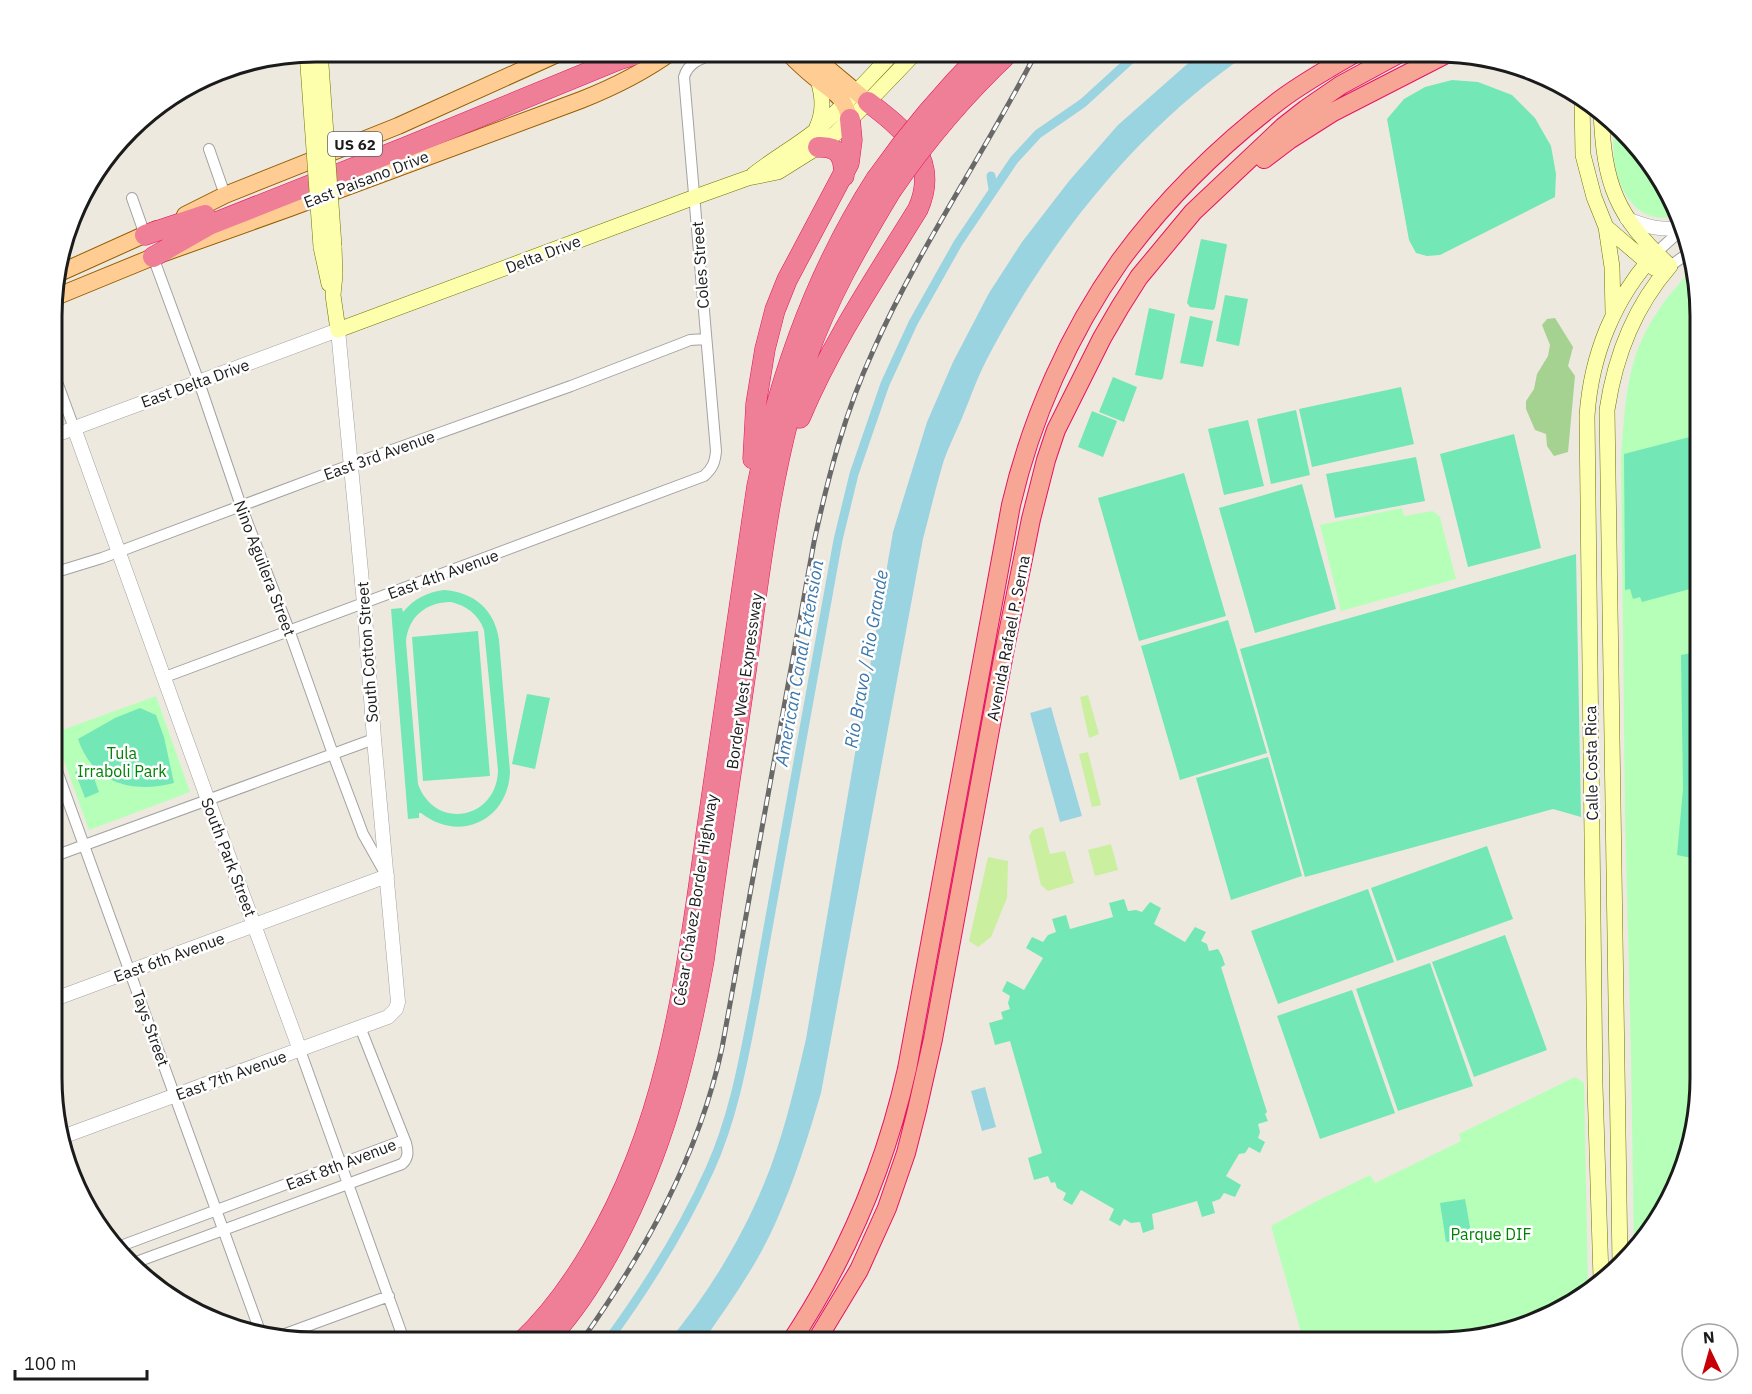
<svg xmlns="http://www.w3.org/2000/svg" width="1752" height="1394" font-family="'IBM Plex Sans',sans-serif">
<rect width="100%" height="100%" fill="#eee9df"/>
<path fill="#c9ef9f" d="M1088 695 1099 734 1089 738 1080 697Z
M1088 752 1101 805 1092 807 1079 754Z
M1043 827 1050 854 1065 851 1074 883 1048 891 1041 885 1029 836 1033 830Z
M1111 844 1118 870 1095 876 1088 850Z
M988 857 1008 861 1007 898 991 937 978 947 969 941Z"/>
<path fill="#a5d290" d="M1555 318 1573 347 1568 366 1575 376 1568 452 1554 456 1547 446 1546 434 1535 430 1526 409V401L1534 389 1537 374 1548 356 1550 345 1542 325 1547 319Z"/>
<path fill="#b6ffb9" d="M1613 120 1674 199 1678 215C1639 228 1618 192 1614 158 1613 145 1614 132 1613 120Z
M1691 271 1701 315 1700 1096 1681 1180 1634 1254 1631 1055 1625 815 1621 454C1624 422 1625 388 1635 357 1646 324 1667 295 1691 271Z
M1402 508 1404 516 1433 511 1440 517 1456 579 1341 611 1320 525Z
M156 696 190 792 89 830 54 733Z
M1575 1077 1584 1083 1588 1287 1538 1323 1436 1343H1304L1271 1226 1315 1202 1370 1175 1375 1183 1461 1141 1459 1134Z"/>
<path fill="#74e7b6" fill-rule="evenodd" d="M1452 80 1478 82 1512 95 1535 118 1551 146 1556 174 1555 197 1440 255 1427 256 1416 253 1409 240 1387 119 1404 99 1425 87Z
M1201 239 1226 244 1227 245 1215 308 1213 310 1190 307 1187 303Z
M1225 295 1248 299 1239 346 1216 341Z
M1149 308 1175 314 1163 378 1161 380 1135 375Z
M1190 316 1213 321 1203 367 1180 363Z
M1113 377 1137 387 1124 422 1099 412Z
M1401 387 1414 444 1312 467 1299 409Z
M1296 410 1310 475 1271 484 1257 419Z
M1092 411 1117 421 1103 457 1078 447Z
M1248 420 1264 486 1224 495 1208 429Z
M1514 434 1541 548 1468 567 1440 454Z
M1701 434V586L1642 602 1640 597 1633 599 1630 589 1625 590 1624 454Z
M1416 457 1425 501 1335 518 1326 474Z
M1184 473 1226 616 1139 641 1098 498Z
M1302 484 1336 609 1255 633 1219 508Z
M1576 554 1581 817 1553 809 1305 877 1240 649Z
M444 590C474 592 495 610 499 640L510 772C508 821 459 843 421 813H419V818L408 819 391 609 402 608 403 612C414 599 427 592 444 590ZM451 602C467 606 478 614 484 630L498 770C497 820 435 831 418 784L406 642C408 617 426 602 451 602Z
M1228 620 1267 753 1180 780 1141 646Z
M478 631 490 776 423 781 412 637Z
M1701 651V860L1677 855 1683 789 1681 655Z
M527 694 550 698 535 769 512 764Z
M140 708 156 715 164 737 174 783C131 794 93 783 78 739L115 718Z
M1268 757 1302 876 1231 900 1196 778Z
M90 767 99 792 85 798 75 772Z
M1487 846 1513 919 1397 961 1371 888Z
M1368 889 1394 962 1278 1004 1251 931Z
M1124 899 1128 911 1136 910 1142 912 1150 902 1161 908 1154 924 1185 942 1195 927 1206 932 1201 941 1207 944 1209 951 1218 949 1222 956 1225 965 1221 967 1267 1112 1265 1114 1268 1121 1258 1124 1260 1132 1258 1138 1265 1142 1260 1153 1249 1147 1245 1153 1239 1154 1226 1176 1241 1185 1235 1197 1224 1193 1220 1199 1212 1202 1215 1213 1202 1217 1197 1201 1152 1214 1154 1229 1143 1233 1140 1222 1131 1223 1124 1219 1120 1226 1109 1220 1114 1209 1081 1190 1072 1205 1063 1200 1066 1193 1057 1188 1055 1182 1051 1183 1048 1176 1034 1180 1028 1158 1042 1153 1010 1041 995 1045 989 1023 1003 1019 1001 1012 1010 1009 1008 1003 1010 996 1002 991 1007 981 1024 990 1043 958 1026 948 1032 937 1043 942 1048 935 1056 932 1052 919 1066 915 1070 929 1113 917 1109 903Z
M1505 935 1547 1050 1474 1077 1432 962Z
M1430 963 1473 1086 1398 1111 1356 989Z
M1352 990 1395 1113 1320 1139 1277 1016Z
M1465 1199 1472 1238 1446 1242 1440 1203Z"/>
<path fill="#9bd4e1" d="M1202 51H1252C1138 127 1050 239 987 359 977 378 970 399 962 418 956 432 949 446 944 460 936 486 930 513 923 539L821 1093C808 1137 794 1182 775 1224 756 1267 728 1305 702 1343H667C711 1291 747 1230 771 1166 786 1125 796 1082 806 1039L893 532 927 422 953 362 989 293 1022 242 1069 181 1118 125Z
M1051 707 1082 816 1060 822 1030 713Z
M985 1087 996 1127 982 1131 971 1091Z"/>
<g fill="none" stroke-linecap="round" stroke-linejoin="round">
<path stroke="#9bd4e1" stroke-width="9" d="M991 176 993 189
M606 1343C645 1290 683 1229 710 1169 734 1116 744 1057 755 1000L838 540 854 474 885 384 913 323 958 243 1014 160 1038 134 1083 103 1140 51"/>
<defs>
<path id="minor" d="M209 149 225 195
M132 198 145 235
M1656 253 1681 230
M153 257 199 382 241 506 289 630 333 754 363 834 385 873
M1670 266 1687 254
M53 371 74 428
M53 573 102 558 350 465 571 386 680 344 690 340 706 339
M165 677 704 476C713 468 715 462 716 451L684 77C689 59 708 57 723 51
M52 757 261 1334
M52 857 374 739
M300 1050 405 1343
M118 1247 404 1140
M131 1264 402 1164C409 1158 408 1151 406 1143L360 1027
M277 1337 389 1296"/>
<path id="tertiary" d="M1627 219C1645 226 1661 231 1681 228
M74 428 208 800 300 1050
M53 436 338 330 364 603 374 739 398 1002 396 1009 388 1017 62 1137
M52 1000 387 876"/>
<path id="secondary" d="M1582 99 1583 155 1594 197 1606 227 1654 268
M1601 111C1604 185 1616 216 1670 266 1634 307 1615 357 1607 410L1620 1264
M817 127C824 111 823 97 818 80
M753 175C773 159 795 147 815 131 844 107 869 78 895 51
M1606 227 1612 267 1613 313
M334 246 335 275 333 295 338 330 695 197 748 178 778 172 818 147 836 133 868 102 917 51
M321 247 329 284
M1601 1278 1595 1086 1587 416C1591 356 1614 297 1656 253"/>
<path id="primary" d="M786 51C796 61 807 72 818 80 836 94 843 96 850 119
M807 51 868 102
M185 215 225 195 398 126 564 51
M55 275 157 229
M53 298 153 257 290 208 581 100C614 87 644 72 673 51"/>
<path id="trunk" d="M1264 159 1289 140 1333 112 1450 52
M790 1343C846 1259 885 1167 907 1069L1011 505C1031 419 1069 333 1120 261 1164 201 1221 145 1280 100 1304 82 1331 67 1357 52
M815 1343 859 1270 887 1208 906 1153 917 1110 933 1039 1005 648 1031 519 1046 460 1056 430 1102 338 1120 307 1139 277 1193 212 1283 127 1306 109 1341 85 1402 52"/>
<path id="motorway" d="M818 147C839 146 844 156 844 176
M145 235 205 215
M153 257 209 225 406 147 618 60 646 51
M800 418C831 344 876 277 918 209 940 159 905 130 868 102
M753 459 756 404 765 349 775 310 787 280 849 163 852 140 850 119
M520 1343C549 1316 572 1284 592 1250 672 1117 687 964 709 814 725 705 741 595 757 486 779 376 815 274 876 179
M545 1343C574 1313 596 1278 615 1242 663 1151 686 1060 704 960 717 861 733 763 747 664 761 560 773 456 807 357 828 298 859 244 891 191"/>
</defs>
<use href="#minor" stroke="#a2a2a2" stroke-width="12"/>
<use href="#tertiary" stroke="#a2a2a2" stroke-width="15"/>
<use href="#secondary" stroke="#6c7500" stroke-width="16"/>
<use href="#primary" stroke="#935d00" stroke-width="18"/>
<use href="#trunk" stroke="#e71262" stroke-width="20"/>
<use href="#motorway" stroke="#e71262" stroke-width="21"/>
<use href="#minor" stroke="#fff" stroke-width="10"/>
<use href="#tertiary" stroke="#fff" stroke-width="14"/>
<use href="#secondary" stroke="#feffad" stroke-width="15"/>
<use href="#primary" stroke="#ffcd94" stroke-width="16"/>
<use href="#trunk" stroke="#f7a696" stroke-width="18"/>
<use href="#motorway" stroke="#ef7e97" stroke-width="20"/>
<defs>
<path id="rail" d="M580 1343C645 1252 698 1158 722 1048L814 542C828 477 845 412 873 351 919 247 985 153 1037 51"/>
</defs>
<use href="#rail" stroke="#696969" stroke-width="5"/>
<use href="#rail" stroke="#fff" stroke-width="3" stroke-dasharray="9" stroke-linecap="butt"/>
<defs>
<path id="secondary-bridge" d="M320 51 334 246
M307 52 321 247"/>
<path id="motorway-bridge" d="M876 179C910 131 942 93 984 51
M891 191C926 140 966 93 1011 51"/>
</defs>
<use href="#secondary-bridge" stroke="#6c7500" stroke-width="16" stroke-linecap="butt"/>
<use href="#motorway-bridge" stroke="#e71262" stroke-width="21" stroke-linecap="butt"/>
<use href="#secondary-bridge" stroke="#feffad" stroke-width="15"/>
<use href="#motorway-bridge" stroke="#ef7e97" stroke-width="20"/>
</g>
<g text-anchor="middle" dominant-baseline="central" stroke-width="5" stroke-linejoin="round" paint-order="stroke">
<rect fill="#fff" stroke="#5f5f5f" stroke-width="1.5" x="328" y="132" width="54" height="24" rx="4.5"/>
<g font-size="15" font-weight="bold" fill="#1b1b1b">
<text x="355" y="144">US 62</text>
</g>
<g font-size="16" fill="#1b1b1b" stroke="#fff">
<text transform="translate(366 179) rotate(-21)">East Paisano Drive</text>
<text transform="translate(543 254) rotate(-21)">Delta Drive</text>
<text transform="translate(700 265) rotate(-94)">Coles Street</text>
<text transform="translate(195 383) rotate(-20)">East Delta Drive</text>
<text transform="translate(379 455) rotate(-20)">East 3rd Avenue</text>
<text transform="translate(265 568) rotate(69)">Nino Aguilera Street</text>
<text transform="translate(443 574) rotate(-20)">East 4th Avenue</text>
<text transform="translate(1008 638) rotate(-79)">Avenida Rafael P. Serna</text>
<text transform="translate(367 652) rotate(-94)">South Cotton Street</text>
<text transform="translate(744 681) rotate(-82)">Border West Expressway</text>
<text transform="translate(1591 763) rotate(-91)">Calle Costa Rica</text>
<text transform="translate(229 857) rotate(69)">South Park Street</text>
<text transform="translate(695 900) rotate(-81)">César Chávez Border Highway</text>
<text transform="translate(169 957) rotate(-20)">East 6th Avenue</text>
<text transform="translate(151 1028) rotate(70)">Tays Street</text>
<text transform="translate(231 1075) rotate(-20)">East 7th Avenue</text>
<text transform="translate(341 1164) rotate(-21)">East 8th Avenue</text>
</g>
<g font-size="16" fill="#008207" stroke="#fff">
<text x="122" y="753">Tula<tspan x="122" dy="18">Irraboli Park</tspan></text>
<text x="1491" y="1234">Parque DIF</text>
</g>
<g font-size="18" font-style="italic" fill="#3d78ac" stroke="#fff">
<text transform="translate(866 659) rotate(-80)">Río Bravo / Rio Grande</text>
<text transform="translate(799 663) rotate(-80)">American Canal Extension</text>
</g>
</g>
<path d="M0 0H1752V1394H0ZM316 62H1436A254 254 0 0 1 1690 316V1078A254 254 0 0 1 1436 1332H316A254 254 0 0 1 62 1078V316A254 254 0 0 1 316 62Z" fill="#fff" fill-rule="evenodd"/>
<path fill="none" stroke="#1b1b1b" stroke-width="3" d="M316 62H1436A254 254 0 0 1 1690 316V1078A254 254 0 0 1 1436 1332H316A254 254 0 0 1 62 1078V316A254 254 0 0 1 316 62Z"/>
<g transform="translate(1710 1352) rotate(355)"><circle r="28" fill="#ffffff" stroke="#a4a4a4" stroke-width="1.5"/>
<path d="M0-4.5L10 22L0 15L-10 22Z" fill="#c70007"/>
<text y="-9" font-size="16" font-weight="bold" text-anchor="middle" fill="#1b1b1b">N</text>
</g>
<path d="M15 1370v9h132v-9" fill="none" stroke="#1b1b1b" stroke-width="3"/>
<text x="24" y="1370" font-size="18" fill="#1b1b1b" stroke="#ffffff" stroke-width="4.5" paint-order="stroke">100 m</text>
</svg>
